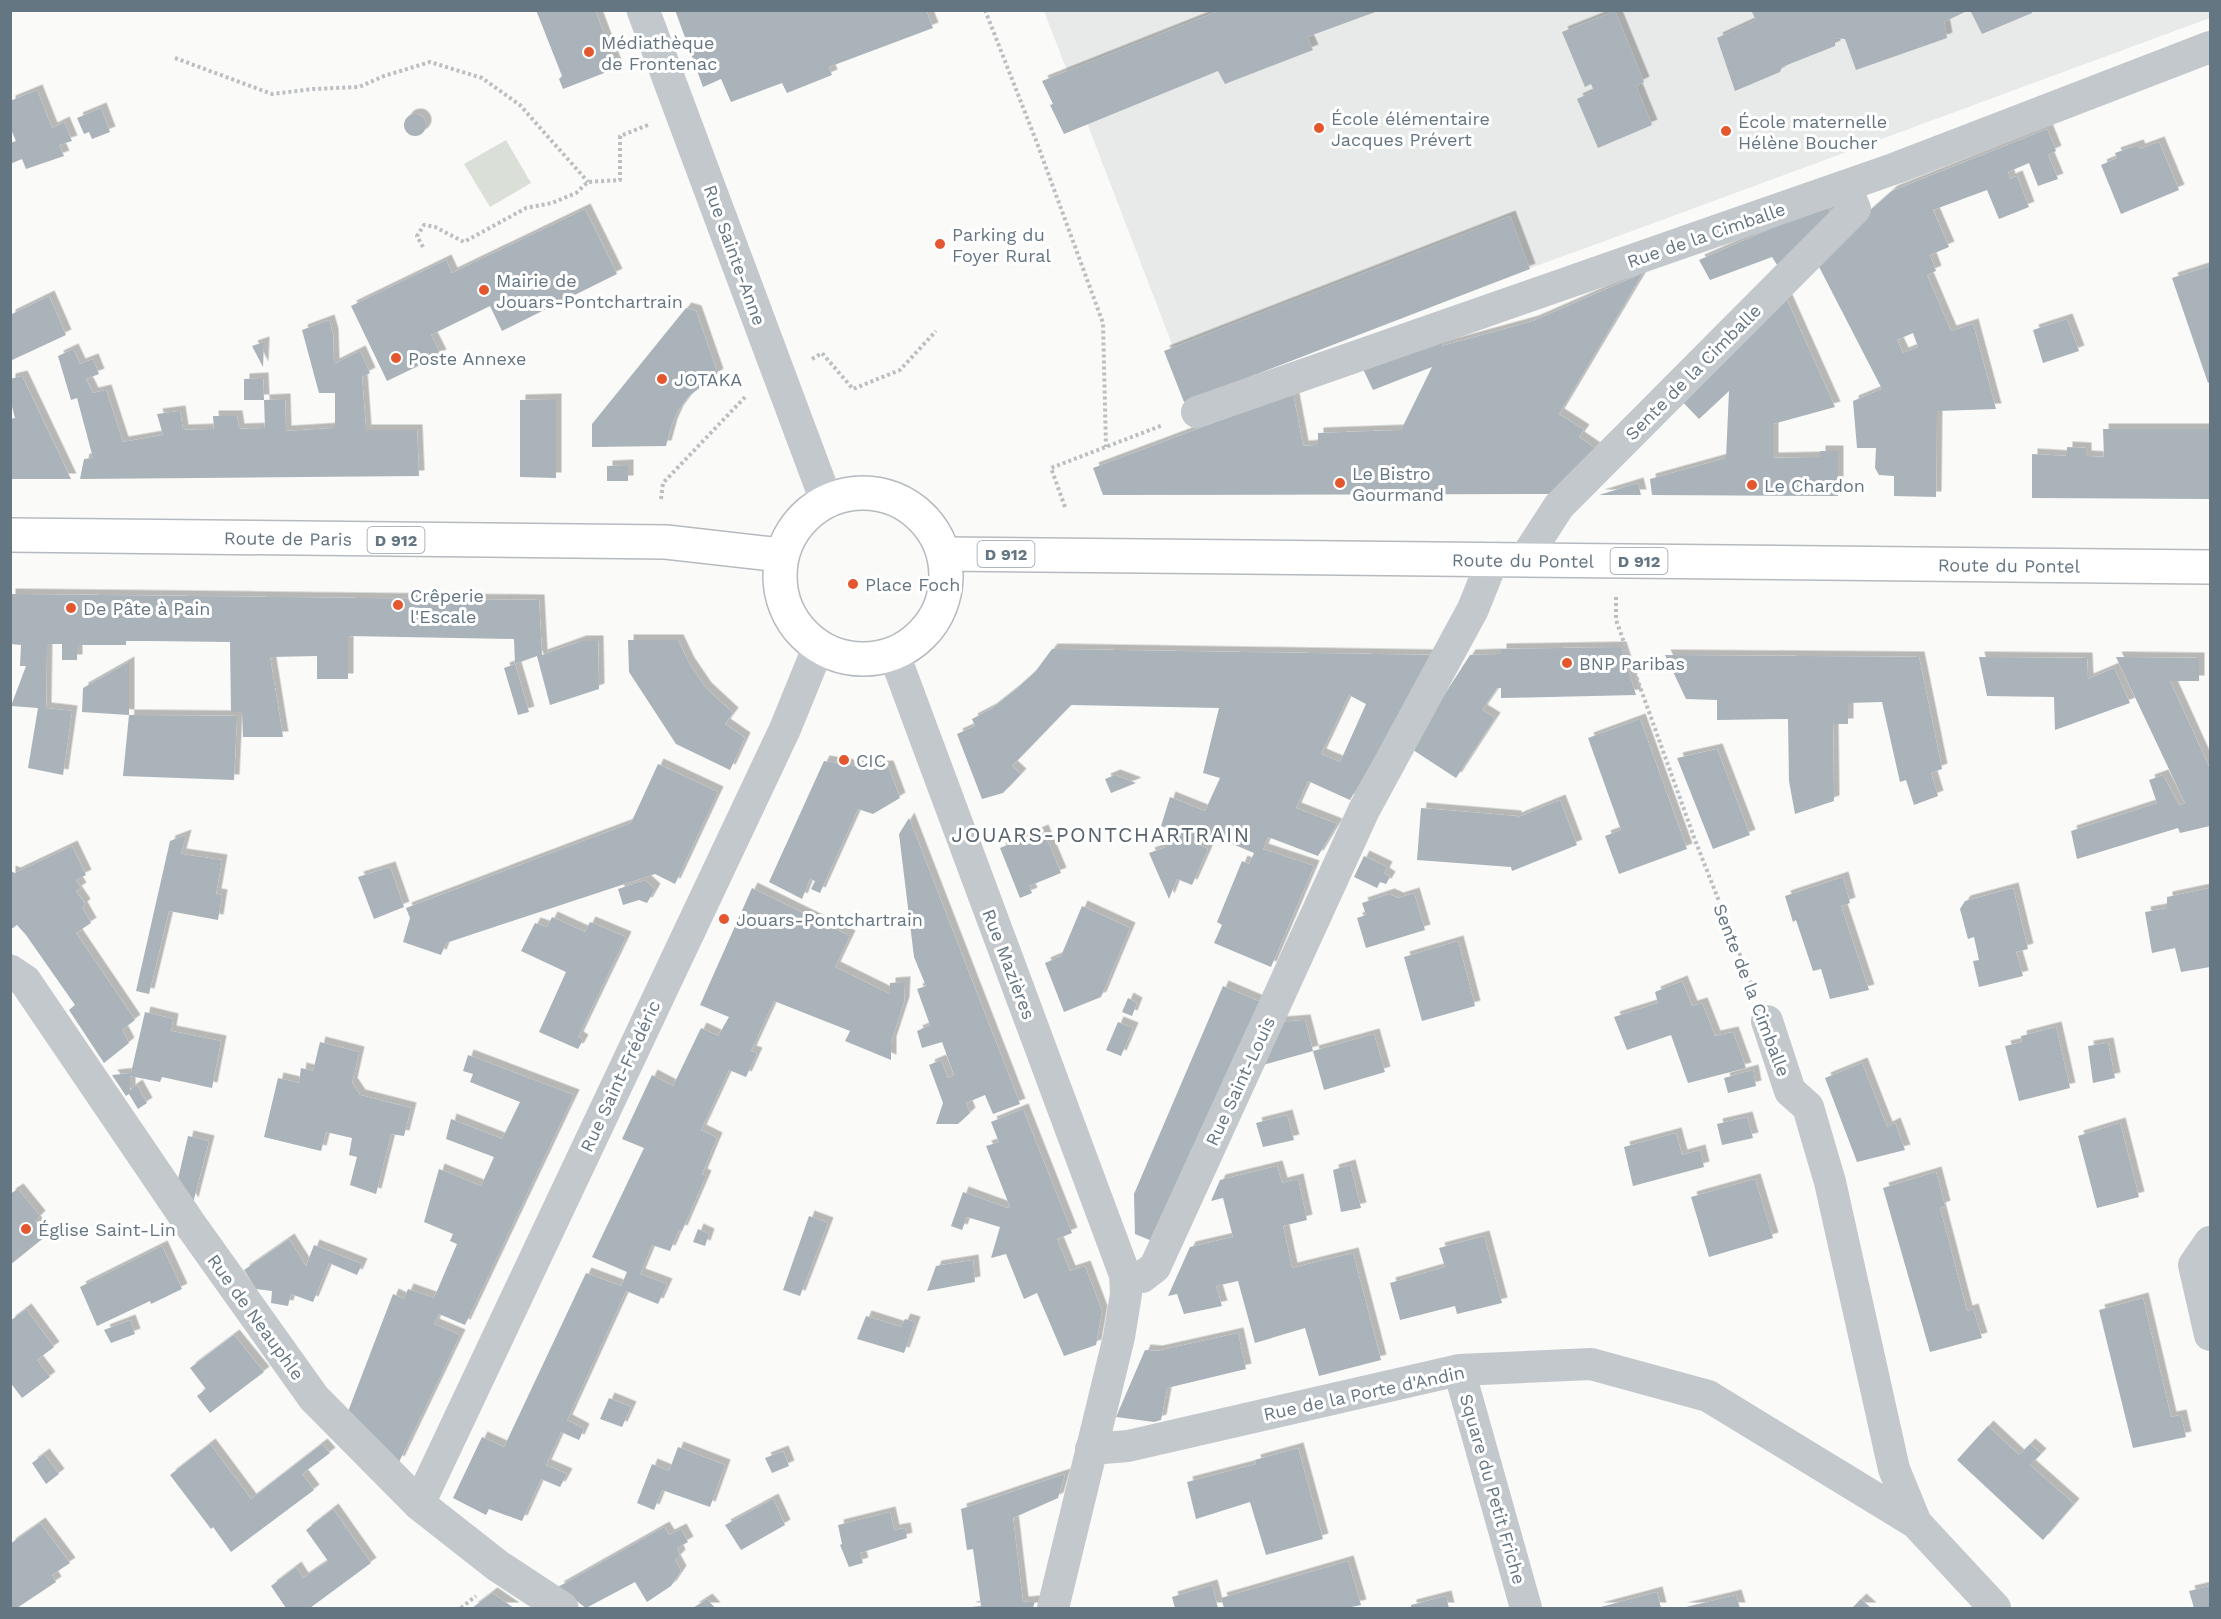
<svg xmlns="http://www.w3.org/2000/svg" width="2221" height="1619" font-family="'Work Sans',sans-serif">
<defs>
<filter id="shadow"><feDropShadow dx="5.5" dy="-5.5" stdDeviation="0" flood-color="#0004"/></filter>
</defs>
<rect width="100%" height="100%" fill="#fafaf8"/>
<path fill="#e8e9e9" d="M2210 10V18L1594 245 1190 391 1044 11Z"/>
<path fill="#dadfd7" d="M506 140 531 183 490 207 464 164Z"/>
<path fill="#aab3b9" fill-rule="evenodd" filter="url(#shadow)" d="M536 10H595L617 68 563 89 559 79 562 76Z
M675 10H926L933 28 829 67 832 75 787 93 782 83 731 102 721 79 703 87Z
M1221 10 1378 11 1307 37 1313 50 1225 84 1218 71 1064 134 1050 105 1053 104 1042 81Z
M1751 10H1969L1944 22 1947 38 1856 70 1845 39 1835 38V46L1782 67 1780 72 1735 91 1717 38 1756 20Z
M1970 10H2031L2032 13 1982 34Z
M1615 11 1644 82 1636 86 1652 125 1598 148 1577 99 1594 91 1591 84 1585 87 1562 32Z
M37 90 52 128 64 122 72 141 59 145 64 156 26 169 22 159 10 164V143L16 141 10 127V101Z
M101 108 110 132 92 139 89 132 84 134 77 118Z
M404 125a11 11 0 1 1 22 0a11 11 0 1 1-22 0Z
M2047 129 2056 151 2048 155 2058 179 2038 186 2029 163 2008 172 2010 179 2017 176 2029 207 1999 219 1987 190 1933 210 1949 247 1930 255 1936 271 1927 275 1951 331 1973 324 1996 409 1937 411 1936 497 1894 496V476L1879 475 1875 468 1876 448H1857L1853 401 1882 389 1815 259 1892 191ZM1913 333 1918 347 1903 353 1897 340Z
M2159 142 2179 190 2121 214 2101 165 2117 158 2115 153 2138 145 2140 149Z
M1825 205 1835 218 1781 271 1772 257 1710 280 1699 260Z
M585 209 617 274 502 331 490 306 431 335 441 355 387 381 351 306 446 260 452 273Z
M1510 216 1530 269 1184 402 1164 351Z
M2210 266V382L2208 383 2172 278Z
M1643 273 1559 414 1584 430 1579 437 1595 448 1561 494 1103 495 1093 468 1293 393 1303 446 1318 445V433L1401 430 1432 367 1373 390 1362 367 1446 335 1442 346 1533 321Z
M1782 289 1835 407 1773 424V458L1820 457V451H1838V496L1652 495 1650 479 1726 458 1729 391 1699 419 1674 393Z
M49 296 66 335 10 361V315Z
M686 308 696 311 718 374 689 396 678 411 672 424 666 446 592 447V424Z
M2067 319 2079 351 2043 363 2033 330Z
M329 320 333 334 334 364 360 351 370 373 362 377 366 430H417L419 476 80 479 84 459 93 458 77 398 71 400 58 356 73 349 80 364 93 359 99 374 86 379 93 393 106 390 123 442 163 435 157 414 180 411 183 430 214 429 213 416H237L239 429 265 428 264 400 285 399 286 431 335 428V393H319L302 330Z
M264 342 263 367 252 346Z
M22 376 71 479H10V419L15 418 10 399V379Z
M263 378 264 400H244V379Z
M556 399V478L520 477V400Z
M2103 429H2210V499L2032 498V454L2067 456V447L2086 448V456L2104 457Z
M628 465V481H607V466Z
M1638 483 1641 495H1599Z
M10 594 539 600 542 655 581 641H598L599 689 550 705 537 656 515 664 529 712 518 715 504 668 515 664 514 639 348 636V679H317V656L270 657 283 737H243L242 712H231L230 642 150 641H126V645H77V660H62V644H47L46 708 72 711 63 775 28 768 38 708 11 706 26 666H20L21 645 10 644Z
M628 640H678L689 663 706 688 733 713 725 724 745 738 730 770 676 744 629 672Z
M1621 647 1636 695 1501 698V688H1497L1482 710 1495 718 1456 778 1410 748 1470 655 1501 654V649Z
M1052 649 1435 655 1350 800 1308 781 1296 808 1337 824 1318 856 1268 837 1263 849 1314 866 1271 967 1214 943 1222 925 1217 922 1242 861 1249 864 1254 853 1199 830 1193 842 1208 849 1192 885 1177 879 1169 899 1149 853 1166 847 1170 829 1161 826 1170 797 1205 811 1220 778 1203 773 1219 708 1071 705 1012 766 1021 774 1003 793 982 799 957 734 975 726 972 719 991 709 1015 690 1035 672ZM1349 695 1366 704 1340 762 1321 754Z
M1665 655 1919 657 1942 769 1931 773 1938 796 1914 805 1906 780 1900 782 1882 702 1848 703V724H1833L1834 801 1795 814 1789 781 1788 719 1717 720V700L1686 699Z
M1979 657 2087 658 2088 679 2114 668 2130 703 2055 730 2054 697 1987 696Z
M2116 657 2199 658V681H2170L2210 769V826L2180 833 2178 828 2077 859 2071 831 2157 803 2149 780 2163 775 2179 805 2185 803Z
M129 662V715L82 712 83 688Z
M129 715 237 716 234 780 123 776Z
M1640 719 1687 849 1619 874 1605 836 1621 830 1588 738Z
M1717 749 1750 835 1713 849 1677 758Z
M824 761 862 767 888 766 900 798 873 814 858 809 820 893 811 889 815 881 810 879 802 899 769 882Z
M658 764 718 792 675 884 655 874 446 943 441 955 403 942 410 918 406 908 631 823Z
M1115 775 1136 783 1111 793 1105 779Z
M1560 800 1577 845 1512 871 1511 867 1417 860 1421 808 1516 816V818Z
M909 818 1020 1104 993 1114 985 1095 966 1103 970 1113 958 1124H936L943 1103 929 1065 941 1060 948 1078 954 1075 942 1042 922 1048 917 1031 930 1025 917 989 926 986 914 957 899 834Z
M1043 830 1061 873 1029 886 1032 893 1020 898 1000 848Z
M186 835 181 854 222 860 216 894 222 895 218 920 169 911 149 994 136 991 170 841Z
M72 846 86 875 76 880 81 888 76 891 85 904 82 907 91 923 76 933 135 1020 122 1030 129 1043 104 1063 69 1010 75 1005 26 935 17 925 10 930V871L15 873Z
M1364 856 1387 867 1384 873 1390 877 1386 884 1380 882 1377 888 1354 877Z
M390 867 404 907 374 919 358 877Z
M1843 877 1850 903 1841 906 1869 990 1830 999 1821 969 1813 971 1796 920 1793 922 1785 896Z
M645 880 655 889 647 903 639 900 623 905 618 889Z
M752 888 850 936 835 967 890 994V983L905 982 904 1002 891 1042V1060L845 1041 850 1031 774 1001 751 1051 757 1053 746 1077 729 1070 701 1130 717 1138 702 1174 706 1176 682 1231 679 1230 670 1251 652 1245 640 1274 667 1284 658 1304 626 1291 567 1420 584 1429 579 1440 561 1432 546 1465 567 1474 560 1487 541 1479 522 1521 489 1509 486 1515 453 1498 482 1437 504 1447 586 1273 621 1286 627 1272 592 1257 644 1148 622 1139 652 1075 673 1086 701 1028 718 1036 729 1017 700 1005Z
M2013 888 2028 949 2016 952 2023 976 1979 987 1973 961 1979 960 1974 937 1968 939 1960 909 1965 901Z
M2210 888V967L2181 972 2175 948 2152 953 2145 912 2167 908V897Z
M1414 893 1425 930 1366 948 1357 918 1366 915 1362 903 1389 894 1398 898Z
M1082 906 1130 928 1101 997 1064 1012 1045 963 1061 956Z
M552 917 585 932 590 922 626 937 578 1037 583 1040 578 1049 539 1032 566 972 521 951 535 923 547 927Z
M1458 941 1475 1006 1422 1021 1404 957Z
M1682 981 1692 1006 1702 1003 1715 1036 1733 1032 1746 1068 1688 1083 1671 1035 1627 1050 1614 1017 1658 1003 1655 992Z
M1223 986 1263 1003 1157 1243 1135 1234 1134 1194Z
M1128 998 1137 1003 1132 1016 1122 1012Z
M145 1012 173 1019 171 1031 221 1041 212 1088 162 1077 160 1082 130 1076V1090L137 1085 147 1103 138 1109 129 1094 126 1096 112 1075 131 1073Z
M1305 1020 1313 1051 1259 1066 1280 1022Z
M1118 1022 1133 1028 1121 1056 1106 1050Z
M2056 1027 2070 1088 2019 1101 2005 1046 2022 1042 2021 1036Z
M1374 1034 1385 1072 1324 1090 1313 1051Z
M320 1042 359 1052 352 1083 360 1095 411 1108 404 1136 391 1134 376 1194 350 1185 357 1157 349 1155 352 1138 326 1132 321 1151 264 1137 278 1078 299 1083 301 1068 313 1071Z
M2108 1043 2115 1078 2093 1083 2088 1046Z
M468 1055 574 1095 465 1325 439 1314 434 1324 460 1335 399 1462 344 1422 393 1294 404 1299 408 1289 434 1298 457 1244 450 1241 453 1234 424 1222 439 1169 481 1186 494 1157 446 1139 451 1119 502 1139 520 1102 470 1082 473 1074 463 1071Z
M1862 1063 1887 1127 1895 1123 1905 1150 1857 1162 1825 1078Z
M1753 1070 1756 1086 1728 1093 1724 1078Z
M1023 1109 1072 1233 1057 1239 1070 1271 1085 1266 1102 1311 1096 1345 1064 1356 1037 1293 1024 1299 1006 1254 991 1258 1000 1227 967 1217 962 1230 951 1226 963 1192 1007 1208 1010 1207 986 1146 999 1142 991 1122Z
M1287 1115 1294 1140 1263 1147 1256 1123Z
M1747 1117 1753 1138 1722 1145 1717 1124Z
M2120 1123 2139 1197 2097 1208 2078 1136Z
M1676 1133 1682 1155 1700 1150 1704 1167 1633 1186 1624 1147Z
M188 1136 209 1141 193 1203 178 1179Z
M1350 1165 1361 1208 1341 1212 1333 1170Z
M1277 1166 1282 1183 1298 1179 1307 1220 1283 1226 1292 1268 1353 1253 1381 1360 1319 1376 1305 1328 1255 1343 1238 1281 1216 1286 1222 1306 1184 1314 1177 1294 1168 1296 1190 1247 1233 1237 1223 1198 1211 1201 1220 1180Z
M1936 1172 1945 1206 1940 1208 1967 1311 1973 1309 1982 1338 1930 1352 1883 1188Z
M1755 1179 1773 1238 1709 1257 1691 1197Z
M18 1189 40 1216 35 1221 46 1236 10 1265V1194Z
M809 1216 828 1223 800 1296 783 1290Z
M698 1229 709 1234 705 1246 693 1242Z
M1484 1236 1502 1303 1457 1314 1455 1306 1400 1320 1390 1283 1445 1267 1439 1248Z
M289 1239 306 1266 314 1245 362 1264 357 1275 329 1263 313 1302 291 1294 288 1306 271 1303 272 1291 256 1289 244 1270Z
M162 1246 182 1289 151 1304 150 1301 97 1326 80 1287Z
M973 1260 975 1282 927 1291 936 1266Z
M2143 1298 2171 1417 2181 1415 2186 1437 2133 1448 2099 1310Z
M26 1309 54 1347 37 1360 50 1377 22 1398 10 1382V1321Z
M866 1316 901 1327 905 1319 915 1322 904 1353 857 1339Z
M130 1320 135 1334 111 1343 104 1330Z
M1238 1333 1246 1369 1167 1388 1161 1420 1154 1422 1116 1417 1145 1350 1157 1351Z
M234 1335 264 1372 210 1413 197 1396 206 1389 190 1368Z
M609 1398 631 1407 622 1427 600 1419Z
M1988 1426 2019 1455 2030 1444 2041 1454 2030 1465 2074 1504 2043 1540 1957 1460Z
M210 1444 251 1499 322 1444 330 1453 302 1474 314 1490 231 1552 213 1527 211 1529 170 1475Z
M678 1447 725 1465 710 1507 662 1490 654 1510 637 1503 652 1464 669 1471Z
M1298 1448 1323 1539 1266 1555 1250 1502 1196 1519 1187 1482 1256 1464 1255 1460Z
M783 1451 789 1466 772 1473 765 1458Z
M44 1454 59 1474 46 1484 32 1463Z
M1065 1474 1058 1498 1013 1518 1023 1602 1035 1601 1033 1608H971V1607L981 1606 973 1549 967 1550 961 1509Z
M773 1499 785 1525 741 1550 725 1525Z
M333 1509 371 1563 310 1608H286L271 1586 296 1567 303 1578 328 1561 306 1530Z
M890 1512 894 1530 905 1528 907 1538 860 1553 863 1563 849 1567 840 1545 842 1544 838 1525Z
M40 1523 70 1563 52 1575 56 1582 17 1608H10V1544Z
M664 1527 669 1535 681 1529 688 1542 677 1548 680 1555 675 1560 681 1571 671 1586 647 1602 635 1582 586 1608 558 1587Z
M1348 1561 1361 1605 1347 1608H1224L1221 1598Z
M1212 1585 1218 1608H1175L1172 1597Z
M2210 1586V1608H2194L2189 1591Z
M1657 1592 1661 1608H1597Z
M492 1593 514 1608H472Z
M1736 1595 1740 1608H1682Z
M1446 1596 1449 1608H1411V1605Z
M707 1599 715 1608H693Z
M1861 1599 1871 1608H1852Z"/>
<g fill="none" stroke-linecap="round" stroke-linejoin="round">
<defs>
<g id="primary">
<circle cx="863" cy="576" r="83"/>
<path id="s1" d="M10 535 666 542 781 555"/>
<path id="s2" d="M944 554 2210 567"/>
</g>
</defs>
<use href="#primary" stroke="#b5babe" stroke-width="36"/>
<path stroke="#bbbfc2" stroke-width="4" stroke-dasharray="3 3" stroke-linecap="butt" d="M985 10 1037 143 1103 323 1106 447
M175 58 272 94 313 89 359 87 384 76 430 62 482 78 520 105 588 182
M423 247 417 236 424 225 435 227 464 242 526 208 552 203 576 193 588 182 620 180V136L648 125
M812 359 822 353 853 389 900 370 936 331
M661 499 663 483 747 395
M1065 507 1051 468 1163 425
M1616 597V620L1695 840 1753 988
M461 1608 476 1596"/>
<path stroke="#c3c8cc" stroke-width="32" d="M1197 412 1896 168 2210 47
M1524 560 1559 506 1855 209 1845 186
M894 654 1125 1275 1126 1294 1119 1337 1053 1608
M1767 1021 1790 1091 1808 1107 1830 1182 1894 1469 1916 1523
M2210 1242 2194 1265 2210 1335
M1125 1275 1142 1277 1155 1267 1364 810 1473 609 1493 559
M1459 1370 1526 1608
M1091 1449 1128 1446 1459 1370 1591 1364 1708 1396 1916 1523 1995 1608
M419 1504 785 729 818 648"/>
<path stroke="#c3c8cc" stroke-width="33" d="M643 10 826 500
M10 971 25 981 190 1224 314 1398 419 1504 498 1566 562 1608"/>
<use href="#primary" stroke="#fff" stroke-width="33"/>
</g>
<g fill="#e4572e" stroke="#fff" stroke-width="2">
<circle cx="589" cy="52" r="6"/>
<circle cx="1319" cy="128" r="6"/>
<circle cx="1726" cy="131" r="6"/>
<circle cx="940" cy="244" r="6"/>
<circle cx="484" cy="290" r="6"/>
<circle cx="396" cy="358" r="6"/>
<circle cx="662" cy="379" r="6"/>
<circle cx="1340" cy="483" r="6"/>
<circle cx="1752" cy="485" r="6"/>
<circle cx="853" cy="584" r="6"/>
<circle cx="398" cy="605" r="6"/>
<circle cx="71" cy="608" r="6"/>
<circle cx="1567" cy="663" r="6"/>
<circle cx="844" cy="760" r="6"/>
<circle cx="724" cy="919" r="6"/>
<circle cx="26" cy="1229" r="6"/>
</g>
<g text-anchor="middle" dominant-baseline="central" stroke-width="6" stroke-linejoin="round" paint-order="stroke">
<g fill="#fff" stroke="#939fa8" stroke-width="1.5">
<rect x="367.5" y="527" width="57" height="26" rx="4.5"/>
<rect x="977.5" y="541" width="57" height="26" rx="4.5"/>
<rect x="1610.5" y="548" width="57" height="26" rx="4.5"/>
</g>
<g font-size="16" font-weight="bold" fill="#657683">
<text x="396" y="540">D 912</text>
<text x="1006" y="554">D 912</text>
<text x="1639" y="561">D 912</text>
</g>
<g font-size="18" fill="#657683" stroke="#fff" text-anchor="start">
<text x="601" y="42">Médiathèque<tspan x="601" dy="21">de Frontenac</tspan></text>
<text x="1331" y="118">École élémentaire<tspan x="1331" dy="21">Jacques Prévert</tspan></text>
<text x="1738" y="121">École maternelle<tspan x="1738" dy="21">Hélène Boucher</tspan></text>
<text x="952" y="234">Parking du<tspan x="952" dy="21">Foyer Rural</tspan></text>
<text x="496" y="280">Mairie de<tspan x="496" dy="21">Jouars-Pontchartrain</tspan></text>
<text x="408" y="358">Poste Annexe</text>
<text x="674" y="379">JOTAKA</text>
<text x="1352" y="473">Le Bistro<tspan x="1352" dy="21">Gourmand</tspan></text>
<text x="1764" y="485">Le Chardon</text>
<text x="865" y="584">Place Foch</text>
<text x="410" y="595">Crêperie<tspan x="410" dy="21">l'Escale</tspan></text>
<text x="83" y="608">De Pâte à Pain</text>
<text x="1579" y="663">BNP Paribas</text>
<text x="856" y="760">CIC</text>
<text x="736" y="919">Jouars-Pontchartrain</text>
<text x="38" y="1229">Église Saint-Lin</text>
</g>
<g font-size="18" fill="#657683" stroke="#fff">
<text transform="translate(1706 235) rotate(-19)">Rue de la Cimballe</text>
<text transform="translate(735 255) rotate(70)">Rue Sainte-Anne</text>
<text transform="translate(1693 372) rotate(-45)">Sente de la Cimballe</text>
<text stroke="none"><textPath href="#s1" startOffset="278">Route de Paris</textPath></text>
<text stroke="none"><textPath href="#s2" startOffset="579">Route du Pontel</textPath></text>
<text stroke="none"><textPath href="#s2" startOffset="1065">Route du Pontel</textPath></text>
<text transform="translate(1009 964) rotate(69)">Rue Mazières</text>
<text transform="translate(1752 990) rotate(69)">Sente de la Cimballe</text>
<text transform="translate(620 1076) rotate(-65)">Rue Saint-Frédéric</text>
<text transform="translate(1240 1081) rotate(-65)">Rue Saint-Louis</text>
<text transform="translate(256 1317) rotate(54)">Rue de Neauphle</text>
<text transform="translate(1364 1393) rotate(-12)">Rue de la Porte d'Andin</text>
<text transform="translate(1493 1489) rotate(74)">Square du Petit Friche</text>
</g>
<g font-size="21" letter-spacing="1.5" fill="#57646e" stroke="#fff">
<text x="1101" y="834">JOUARS-PONTCHARTRAIN</text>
</g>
</g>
<rect width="2221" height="1619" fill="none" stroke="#657683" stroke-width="24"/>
</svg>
